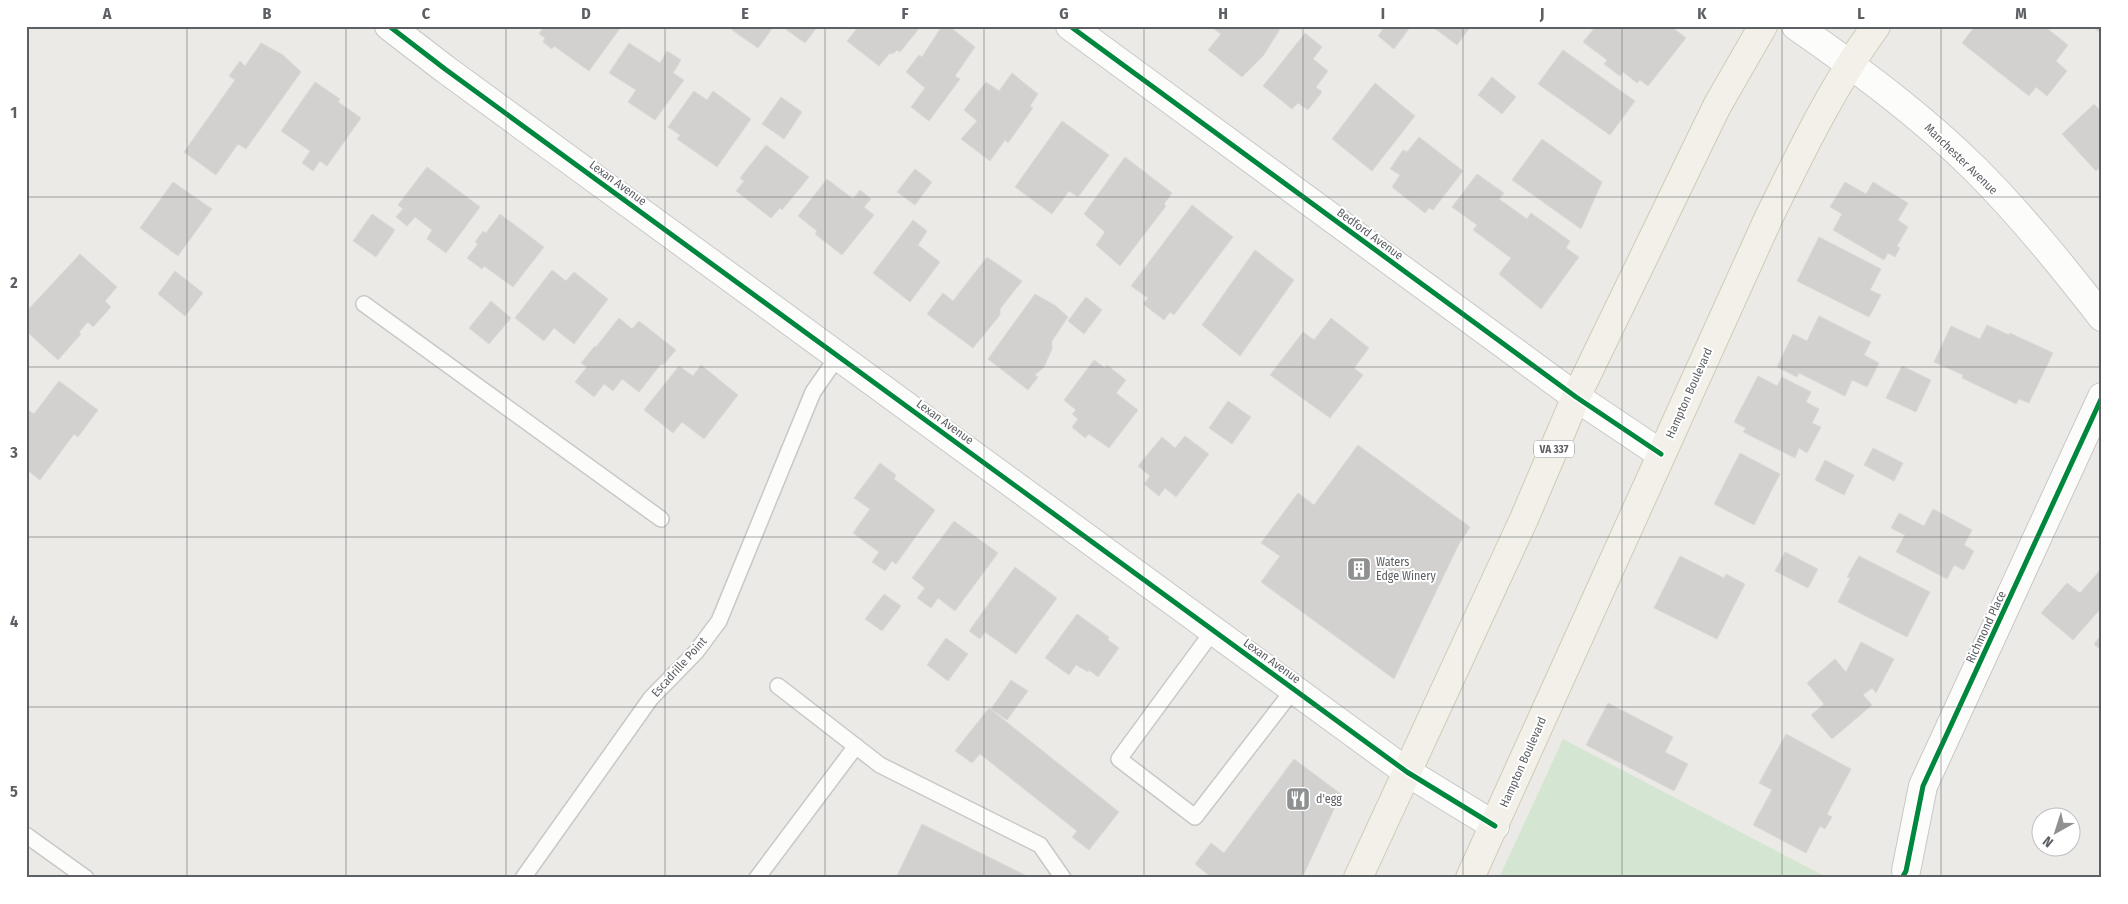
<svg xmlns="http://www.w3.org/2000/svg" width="2128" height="904" font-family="'Fira Sans Condensed',sans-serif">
<rect width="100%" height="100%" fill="#ebeae6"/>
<path fill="#d4e6d2" d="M1563 739 1828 878H1499Z"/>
<path fill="#d2d1cf" stroke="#dad9d5" d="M544 26H620L621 27 589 71 554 46 552 49 543 42 545 38 539 34Z
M734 26H774L758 48 732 30Z
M786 26H818L805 43 784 28Z
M859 26H921L900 52 897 50 894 53 889 54 879 66 847 41Z
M942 26H949L975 47 955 76 960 79 929 121 911 107 925 88 906 72 919 55 922 57Z
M1210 26H1282L1263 56 1242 77 1208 50 1221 34Z
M1385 26H1411L1394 49 1378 36Z
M1435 26H1471L1457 45 1434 28Z
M1596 26H1668L1670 28 1672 27 1686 38 1648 86 1640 80 1637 83 1623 72 1620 76 1604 64 1607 60 1583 42Z
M1975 26H2044L2068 45 2056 61 2067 71 2047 96 2036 87 2029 96 1962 43Z
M2091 26H2102V34Z
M1305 33 1322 47 1313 59 1328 71 1316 87 1322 92 1308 110 1298 103 1292 109 1263 86Z
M261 43 283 55 301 72 246 149 238 144 216 175 184 152 235 80 229 76 240 61 245 66Z
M629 43 660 63 667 51 681 60 673 73 684 80 655 120 628 102 636 90 609 73Z
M1563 50 1635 101 1610 135 1538 84Z
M1012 73 1038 94 1030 106 1033 108 1008 143 1005 140 990 161 961 139 977 121 964 110 986 82 999 91Z
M1492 77 1516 97 1502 114 1478 95Z
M315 82 340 99 338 102 361 118 327 166 320 161 313 171 302 163 310 151 281 131Z
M1375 83 1415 116 1372 171 1332 139Z
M694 91 707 100 713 91 751 119 717 167 677 139 680 135 668 127Z
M781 97 802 112 784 139 762 124Z
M2094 104 2102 112V166L2096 171 2062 134Z
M1062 121 1109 155 1078 197 1069 191 1052 214 1015 187Z
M1419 137 1463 171 1433 210 1429 208 1425 213 1392 187 1400 175 1390 169 1403 150 1407 152Z
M1542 139 1602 182 1581 229 1512 180Z
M766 145 809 177 782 210 780 208 771 218 736 191 744 181 740 178Z
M1125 157 1172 193 1164 204 1166 206 1120 266 1096 245 1105 232 1084 214Z
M427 167 480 207 446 253 427 239 432 230 415 217 407 226 396 217 403 209 398 205Z
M915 169 932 182 915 205 897 192Z
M1477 174 1504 193 1499 199 1527 219 1531 213 1570 241 1566 248 1579 257 1541 309 1499 274 1511 258 1473 230 1477 225 1452 207Z
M827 179 853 199 860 190 871 199 864 207 874 215 842 255 815 234 817 231 798 216Z
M173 182 212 209 178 256 140 228Z
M1845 182 1866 194 1873 182 1908 203 1898 220 1908 227 1897 246 1900 248 1895 257 1888 253 1884 260 1833 230 1842 214 1830 207Z
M1192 205 1233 237 1174 315 1170 312 1164 320 1143 304 1148 298 1131 286Z
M372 214 395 230 376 257 353 241Z
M500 214 544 247 513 287 484 266 482 269 467 258 478 244 475 242 483 231 486 233Z
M913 220 927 231 918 245 940 262 910 302 873 273Z
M1819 237 1881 269 1870 290 1881 295 1869 317 1797 281Z
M1255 250 1294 280 1240 356 1202 325Z
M80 254 117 287 105 301 111 307 93 327 88 322 79 332 81 334 58 360 26 331V312Z
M987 257 1022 281 1000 309V315L973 348 927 314 943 293 953 301Z
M552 270 566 281 574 272 608 299 574 344 554 328 544 341 515 318Z
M175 271 203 293 185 316 158 294Z
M1035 294 1056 306 1068 317 1052 341V349L1044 367 1035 375 1038 377 1028 390 988 359Z
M1086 297 1102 310 1084 334 1068 321Z
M491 301 511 318 489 344 469 328Z
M1819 316 1871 342 1864 355 1879 363 1867 387 1852 380 1845 396 1799 373 1797 377 1777 367 1793 334 1807 341Z
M619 318 632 329 639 321 676 350 663 365 661 364 639 392 622 379 613 391 604 384 594 397 575 382 587 367 581 363 595 346 596 347Z
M1331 318 1369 348 1354 368 1363 375 1330 418 1270 375 1303 332 1314 340Z
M1987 325 2009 335 2010 333 2053 353 2029 403 2019 399 2016 404 1962 378 1963 375 1934 362 1951 326 1980 339Z
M1094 360 1105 368 1107 365 1126 380 1116 393 1138 410 1109 448 1089 434 1085 438 1072 427 1078 419 1072 414 1076 410 1064 400Z
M701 365 738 395 704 439 682 422 673 433 644 410 679 366 693 376Z
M1902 366 1931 380 1916 412 1886 398Z
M1758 376 1777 386 1782 377 1811 392 1806 402 1819 409 1812 423 1821 427 1807 453 1799 448 1795 458 1743 432 1746 428 1734 422Z
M59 381 98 410 78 437 74 434 40 480 26 469V413L28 410 34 414Z
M1228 401 1251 417 1232 444 1209 428Z
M1185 436 1209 454 1176 497 1165 488 1159 496 1144 484 1150 476 1138 466 1162 437 1175 448Z
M1358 445 1470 527 1458 546 1394 679 1261 582 1280 556 1261 543 1298 493 1314 505Z
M1873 448 1903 463 1894 481 1864 465Z
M1740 453 1780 474 1754 525 1714 504Z
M1825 460 1854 475 1844 495 1815 480Z
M880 463 896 475 894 479 935 510 896 564 892 561 885 571 872 562 879 552 853 533 870 509 854 498Z
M1933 509 1972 530 1964 545 1974 551 1964 570 1954 565 1947 579 1896 552 1905 535 1891 528 1899 513 1924 526Z
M954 521 998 553 955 611 938 598 931 608 917 598 925 588 912 578Z
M1785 552 1818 569 1808 588 1775 571Z
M1680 556 1724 578 1726 574 1745 584 1717 639 1654 608Z
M1859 556 1930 592 1907 637 1838 602 1850 578 1847 577Z
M1015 567 1057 598 1016 654 985 632 980 639 969 631Z
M2102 568V607L2073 640 2041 613 2067 583 2080 593Z
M884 594 901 606 882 631 865 619Z
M1077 614 1109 637 1108 640 1119 648 1098 677 1089 670 1088 672 1076 665 1069 675 1045 658Z
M2102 634V651L2094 644Z
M946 638 968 654 948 681 927 665Z
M1861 642 1894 659 1876 693 1872 688 1863 695 1872 705 1832 739 1811 715 1824 704 1807 683 1835 659 1846 672Z
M1011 680 1028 691 1007 720 991 709Z
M1608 703 1673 737 1665 752 1688 764 1674 791 1586 745Z
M989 708 1119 812 1089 850 1072 837 1077 831 980 754 972 763 955 751Z
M1786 734 1851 769 1827 814 1832 817 1825 829 1820 826 1806 853 1753 825 1772 790 1759 783Z
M1294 759 1341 794 1302 878H1212L1195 864 1211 843 1224 853Z
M922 824 1029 877 1028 878H896Z"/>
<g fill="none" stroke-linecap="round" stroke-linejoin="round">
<defs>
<path id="lane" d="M364 304 661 519
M1213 631 1119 759 1195 817 1294 689
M778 686 880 765 1040 845 1063 878
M26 835 86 878
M523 878 651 698 696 652 719 621 813 392 838 356
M757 878 856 746"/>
<path id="street" d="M389 26 445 69 1407 772 1495 826
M1070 26 1576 397 1661 454
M1796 26C1859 70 1922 116 1976 170 2022 216 2062 266 2102 317
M1906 871 1923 786 2102 397"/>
<path id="primary" d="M1358 878 1524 519 1576 397 1717 106 1763 26
M1470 878 1769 217C1802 150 1832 87 1876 26"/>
</defs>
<use href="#lane" stroke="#c8c8c8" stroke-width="18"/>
<use href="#street" stroke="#c8c8c8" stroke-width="30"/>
<use href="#primary" stroke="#d1cab6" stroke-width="30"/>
<use href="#lane" stroke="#fcfcfb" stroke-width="15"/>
<use href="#street" stroke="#fcfcfb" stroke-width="28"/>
<use href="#primary" stroke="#f2f0e8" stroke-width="28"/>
<defs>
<path id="cycleway" d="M389 26 445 69 1407 772 1495 826
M1070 26 1576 397 1661 454
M1902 878 1906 871 1923 786 2102 397"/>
</defs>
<use href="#cycleway" stroke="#fff" stroke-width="8"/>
<use href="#cycleway" stroke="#00873e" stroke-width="5"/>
</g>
<path fill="none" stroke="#5c5f63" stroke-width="1" stroke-opacity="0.55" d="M187 26V878M346 26V878M506 26V878M665 26V878M825 26V878M984 26V878M1144 26V878M1303 26V878M1463 26V878M1622 26V878M1782 26V878M1941 26V878M26 197H2102M26 367H2102M26 537H2102M26 707H2102"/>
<defs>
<symbol id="building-square" viewBox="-11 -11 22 22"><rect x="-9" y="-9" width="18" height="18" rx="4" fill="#8e9091" stroke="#fff"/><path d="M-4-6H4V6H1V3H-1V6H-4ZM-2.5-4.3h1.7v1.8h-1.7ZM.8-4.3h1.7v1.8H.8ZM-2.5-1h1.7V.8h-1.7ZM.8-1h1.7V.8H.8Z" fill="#fff"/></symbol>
<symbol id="restaurant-square" viewBox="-11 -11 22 22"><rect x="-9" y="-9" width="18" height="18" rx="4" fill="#8e9091" stroke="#fff"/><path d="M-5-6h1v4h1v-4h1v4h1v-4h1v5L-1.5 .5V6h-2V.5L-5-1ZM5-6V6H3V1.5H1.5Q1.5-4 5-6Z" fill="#fff"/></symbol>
</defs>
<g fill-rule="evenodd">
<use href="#building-square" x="1345" y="555" width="28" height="28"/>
<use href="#restaurant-square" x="1284" y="785" width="28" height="28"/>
</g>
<g text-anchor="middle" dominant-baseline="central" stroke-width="4" stroke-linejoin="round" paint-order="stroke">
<rect fill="#fff" stroke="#8d8f92" stroke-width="1" x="1534" y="440.5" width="40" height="17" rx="4"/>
<g font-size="11" font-weight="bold" fill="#5c5f63">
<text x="1554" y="449">VA 337</text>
</g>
<g font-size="12" fill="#5c5f63" stroke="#fff">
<text transform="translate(1961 159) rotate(44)">Manchester Avenue</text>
<text transform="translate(618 183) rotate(36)">Lexan Avenue</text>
<text transform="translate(1370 234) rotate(36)">Bedford Avenue</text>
<text transform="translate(1689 393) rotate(-66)">Hampton Boulevard</text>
<text transform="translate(945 422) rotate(36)">Lexan Avenue</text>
<text transform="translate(1986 627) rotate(-65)">Richmond Place</text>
<text transform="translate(1272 661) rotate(36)">Lexan Avenue</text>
<text transform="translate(679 667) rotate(-48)">Escadrille Point</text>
<text transform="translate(1523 762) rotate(-66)">Hampton Boulevard</text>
</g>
<g font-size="12" fill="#5c5f63" stroke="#fff" text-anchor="start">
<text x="1376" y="562">Waters<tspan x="1376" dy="14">Edge Winery</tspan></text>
<text x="1316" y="799">d'egg</text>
</g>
</g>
<rect width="2128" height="904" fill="none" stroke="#ffffff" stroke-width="55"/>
<g transform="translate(2056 832) rotate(219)"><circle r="24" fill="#ffffff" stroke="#bebfc1"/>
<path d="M0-4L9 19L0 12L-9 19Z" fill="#8e9091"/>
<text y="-8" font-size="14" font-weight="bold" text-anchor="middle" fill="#5c5f63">N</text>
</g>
<rect x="28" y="28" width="2072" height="848" fill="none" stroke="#5c5f63" stroke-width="2"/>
<g font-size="16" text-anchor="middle" font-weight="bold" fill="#5c5f63">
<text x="107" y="19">A</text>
<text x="267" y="19">B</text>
<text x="426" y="19">C</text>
<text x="586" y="19">D</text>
<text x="745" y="19">E</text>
<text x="905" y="19">F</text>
<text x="1064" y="19">G</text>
<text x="1223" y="19">H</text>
<text x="1383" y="19">I</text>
<text x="1542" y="19">J</text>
<text x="1702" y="19">K</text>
<text x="1861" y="19">L</text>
<text x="2021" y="19">M</text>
<text x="14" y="118">1</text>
<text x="14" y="288">2</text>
<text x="14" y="458">3</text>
<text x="14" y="627">4</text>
<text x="14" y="797">5</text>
</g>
</svg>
